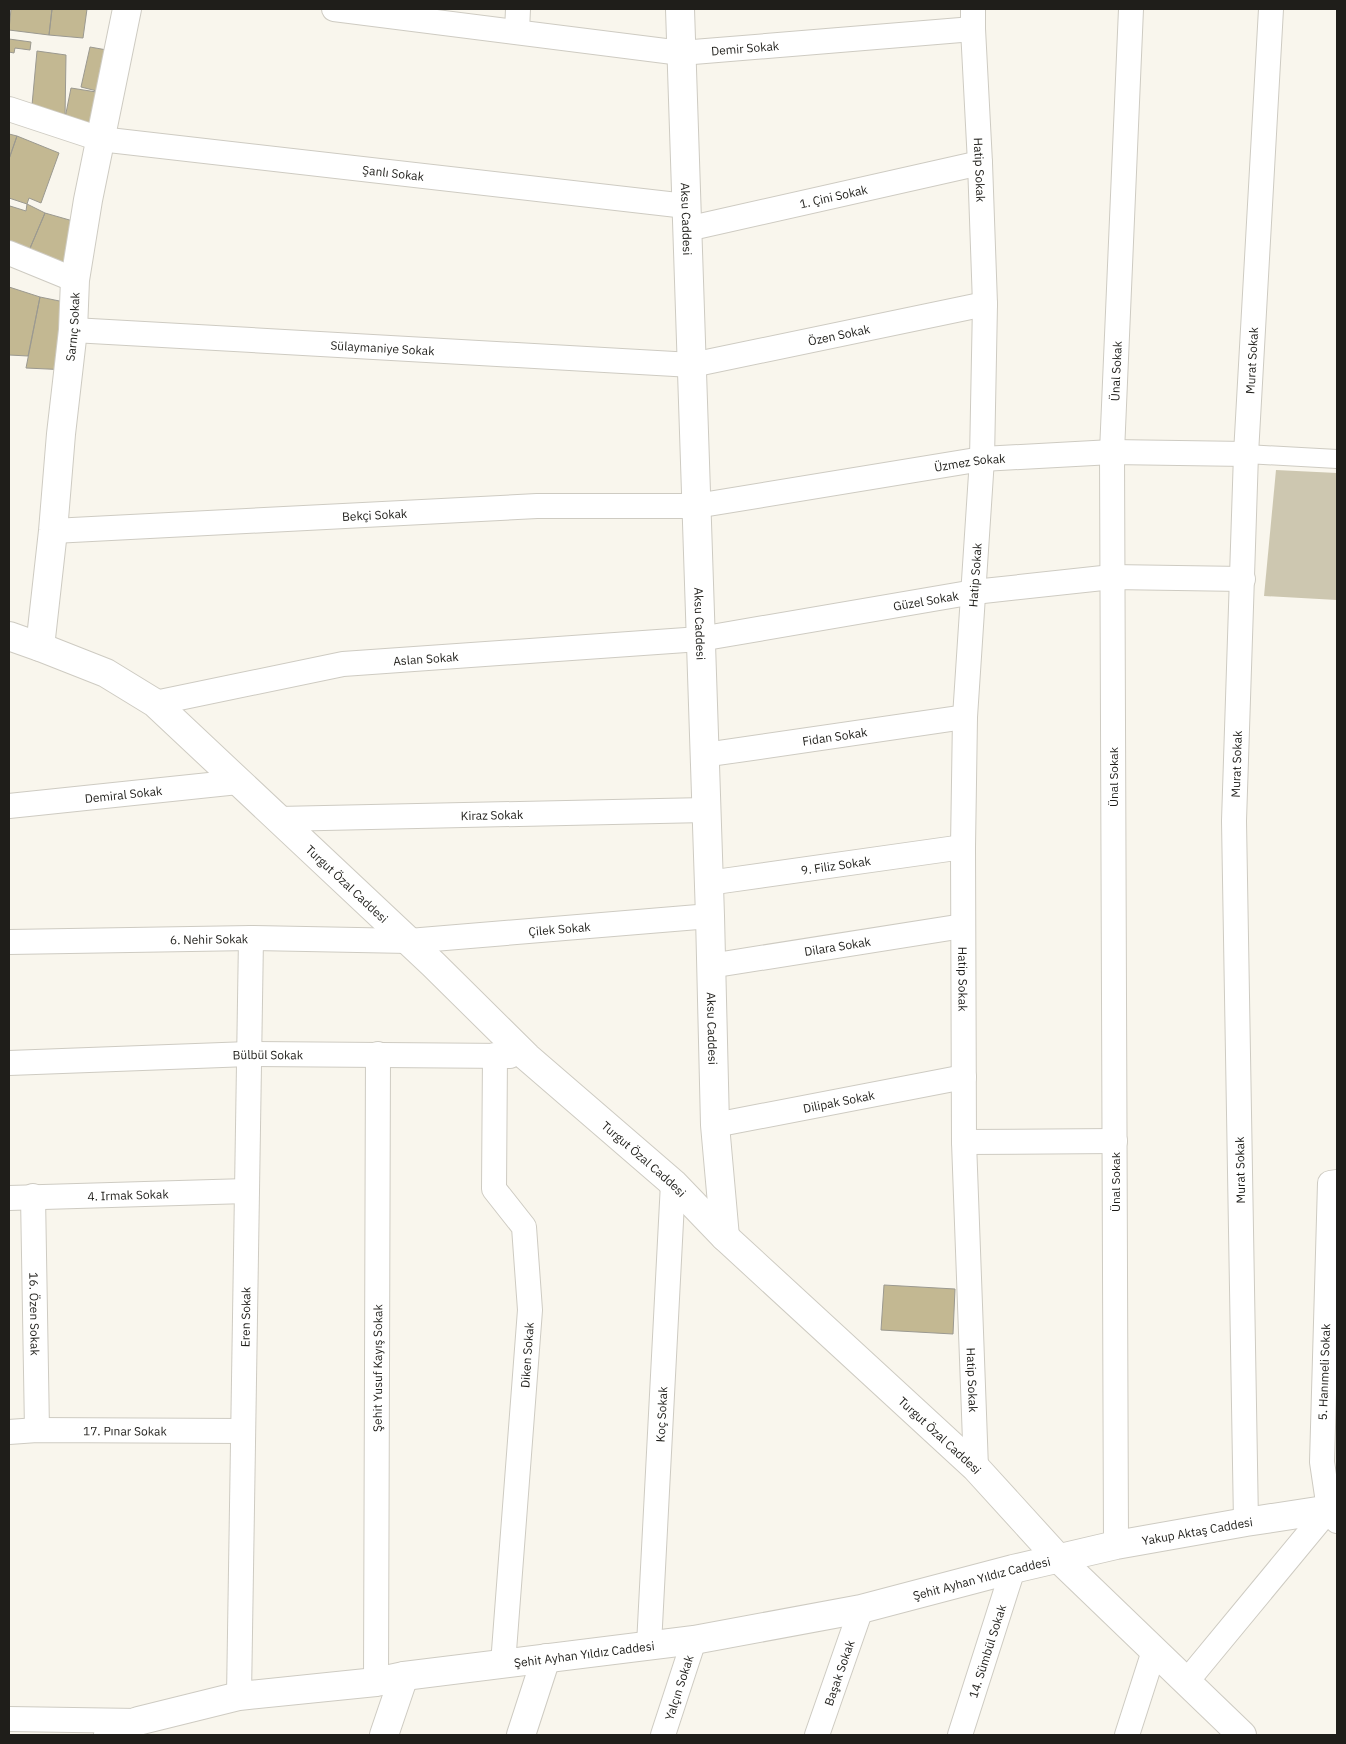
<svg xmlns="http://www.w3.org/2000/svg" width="1346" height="1744" font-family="'IBM Plex Sans',sans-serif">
<rect width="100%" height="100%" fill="#f9f6ed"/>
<path fill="#cdc7b0" d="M1276 470 1337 473V600L1264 596Z"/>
<path fill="#c3b892" stroke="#9b9990" d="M11 9H52L49 35 9 30Z
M52 9H87L83 38 49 35Z
M9 39 31 42 30 50 15 48 14 53 9 52Z
M90 47 118 52 109 94 81 87Z
M37 51 66 55 65 118 31 116Z
M71 88 109 94 100 139 65 118Z
M9 134 17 136 9 159Z
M17 136 59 153 41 203 29 198 27 204 9 198V159Z
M27 204 45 213 25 260 9 253V209L10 206 26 211Z
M45 213 87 225 75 280 25 260Z
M9 287 40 297 28 356 9 355Z
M40 297 74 304 69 370 26 368Z
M884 1285 955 1289 953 1334 881 1330Z"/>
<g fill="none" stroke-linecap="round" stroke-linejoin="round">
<defs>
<path id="pedestrian" d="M1246 454 1337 459"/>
<g id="minor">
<path id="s1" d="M334 9 681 53 973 29"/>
<path id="s2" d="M973 9V29L980 163 985 304 982 459 965 717 963 847 964 1142 976 1468"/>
<path d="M517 31 518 9"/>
<path id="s3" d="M9 109 100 139 686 206"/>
<path id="s4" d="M687 229 980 163"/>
<path d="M9 253 75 280"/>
<path id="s5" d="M73 330 692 365 985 304"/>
<path id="s6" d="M53 531 537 506H696L982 459 1112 452 1246 454"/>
<path id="s7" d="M155 703 343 664 700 639 974 592 1112 577 1243 579"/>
<path id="s8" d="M704 755 965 717"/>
<path id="s9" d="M9 806 238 782"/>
<path id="s10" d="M278 819 706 810"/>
<path id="s11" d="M708 883 963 847"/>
<path id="s12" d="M9 942 251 938 409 941 710 916"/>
<path id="s13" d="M710 966 963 926"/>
<path d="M495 1055 494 1189 524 1227 530 1310 503 1664"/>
<path id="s14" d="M9 1063 249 1054 510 1056"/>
<path id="s15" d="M715 1125 964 1077"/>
<path d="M964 1142 1115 1141"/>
<path d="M1337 1182 1330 1183 1322 1462 1329 1509 1337 1521"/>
<path id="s16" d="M33 1196 37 1430"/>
<path id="s17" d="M9 1198 247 1191"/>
<path id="s18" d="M9 1432 37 1430 243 1431"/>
<path id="s19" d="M1246 1522 1234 821 1246 454 1271 9"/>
<path id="s20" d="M1116 1545 1112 452 1131 9"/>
<path id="s21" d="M649 1645 673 1183"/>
<path d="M1187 1681 1329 1509"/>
<path id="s22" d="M376 1682 378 1054"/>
<path id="s23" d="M239 1696 251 938"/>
<path d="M9 1719 138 1721"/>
<path id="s24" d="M663 1735 694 1640"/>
<path id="s25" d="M817 1735 861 1609"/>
<path id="s26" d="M960 1735 1013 1569"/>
<path d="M1127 1735 1154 1651"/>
</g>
<g id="tertiary">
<path id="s27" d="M680 9 710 916 715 1125 725 1237"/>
<path id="s28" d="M9 636 40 647 106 673 155 703 433 964 527 1057 673 1183 725 1237 976 1468 1058 1558"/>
<path id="s29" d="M40 647 53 531 61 434 73 330 75 280 88 200 127 9"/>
<path d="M384 1735 404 1676"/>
<path d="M521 1735 546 1658"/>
</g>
<g id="secondary">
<path d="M1058 1558 1242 1735"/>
<path id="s30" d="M108 1735 138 1721 239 1696 376 1682 404 1676 694 1640 861 1609 1013 1569 1116 1545 1246 1522 1337 1508"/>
</g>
</defs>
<use href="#pedestrian" stroke="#cecbc2" stroke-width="20"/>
<use href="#minor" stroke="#cecbc2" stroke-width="26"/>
<use href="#tertiary" stroke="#cecbc2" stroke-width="30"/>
<use href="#secondary" stroke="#cecbc2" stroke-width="30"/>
<use href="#pedestrian" stroke="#fff" stroke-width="18"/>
<use href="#minor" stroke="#fff" stroke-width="24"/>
<use href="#tertiary" stroke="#fff" stroke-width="28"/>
<use href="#secondary" stroke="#fff" stroke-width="28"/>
</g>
<g text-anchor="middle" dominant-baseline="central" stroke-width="4" stroke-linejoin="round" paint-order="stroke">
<g font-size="12" fill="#1f1e1a" stroke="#fff">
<text stroke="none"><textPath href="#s1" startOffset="414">Demir Sokak</textPath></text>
<text stroke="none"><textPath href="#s2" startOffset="161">Hatip Sokak</textPath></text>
<text stroke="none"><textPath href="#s3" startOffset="391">Şanlı Sokak</textPath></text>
<text stroke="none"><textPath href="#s4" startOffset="150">1. Çini Sokak</textPath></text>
<text stroke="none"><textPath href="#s27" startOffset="210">Aksu Caddesi</textPath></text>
<text stroke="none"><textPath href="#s29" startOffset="322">Sarnıç Sokak</textPath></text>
<text stroke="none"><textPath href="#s5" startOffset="770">Özen Sokak</textPath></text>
<text stroke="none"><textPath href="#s5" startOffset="310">Sülaymaniye Sokak</textPath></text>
<text stroke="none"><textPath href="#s19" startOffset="1162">Murat Sokak</textPath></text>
<text stroke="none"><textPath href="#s20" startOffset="1174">Ünal Sokak</textPath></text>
<text stroke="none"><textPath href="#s6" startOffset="921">Üzmez Sokak</textPath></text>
<text stroke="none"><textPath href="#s6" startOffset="322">Bekçi Sokak</textPath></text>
<text transform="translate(975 575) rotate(-86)">Hatip Sokak</text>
<text stroke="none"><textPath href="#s7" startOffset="779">Güzel Sokak</textPath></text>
<text stroke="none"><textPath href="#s27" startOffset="615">Aksu Caddesi</textPath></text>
<text stroke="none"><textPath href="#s7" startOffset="275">Aslan Sokak</textPath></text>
<text stroke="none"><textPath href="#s8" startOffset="132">Fidan Sokak</textPath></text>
<text stroke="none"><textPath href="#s19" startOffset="758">Murat Sokak</textPath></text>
<text transform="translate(1113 777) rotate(-90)">Ünal Sokak</text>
<text stroke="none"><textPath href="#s9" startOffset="115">Demiral Sokak</textPath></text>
<text stroke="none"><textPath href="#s10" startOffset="214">Kiraz Sokak</textPath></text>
<text stroke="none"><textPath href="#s11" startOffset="129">9. Filiz Sokak</textPath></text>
<text stroke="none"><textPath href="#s28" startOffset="425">Turgut Özal Caddesi</textPath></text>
<text stroke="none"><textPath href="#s12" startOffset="551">Çilek Sokak</textPath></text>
<text stroke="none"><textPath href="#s12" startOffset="200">6. Nehir Sokak</textPath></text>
<text stroke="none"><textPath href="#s13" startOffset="129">Dilara Sokak</textPath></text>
<text stroke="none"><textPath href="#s2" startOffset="971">Hatip Sokak</textPath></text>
<text stroke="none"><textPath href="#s27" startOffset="1020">Aksu Caddesi</textPath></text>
<text stroke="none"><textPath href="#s14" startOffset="259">Bülbül Sokak</textPath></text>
<text stroke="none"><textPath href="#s15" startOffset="126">Dilipak Sokak</textPath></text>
<text stroke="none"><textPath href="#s28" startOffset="830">Turgut Özal Caddesi</textPath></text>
<text transform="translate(1240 1170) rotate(-91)">Murat Sokak</text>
<text transform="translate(1115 1182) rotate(-90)">Ünal Sokak</text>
<text stroke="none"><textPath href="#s17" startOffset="119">4. Irmak Sokak</textPath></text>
<text stroke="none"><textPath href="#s16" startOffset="118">16. Özen Sokak</textPath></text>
<text stroke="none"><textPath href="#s23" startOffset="379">Eren Sokak</textPath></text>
<text transform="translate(527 1355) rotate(-86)">Diken Sokak</text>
<text stroke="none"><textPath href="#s22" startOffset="314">Şehit Yusuf Kayış Sokak</textPath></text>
<text transform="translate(1324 1372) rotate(-88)">5. Hanımeli Sokak</text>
<text stroke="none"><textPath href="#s2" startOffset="1372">Hatip Sokak</textPath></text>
<text stroke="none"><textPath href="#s21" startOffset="231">Koç Sokak</textPath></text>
<text stroke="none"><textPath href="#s18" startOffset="116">17. Pınar Sokak</textPath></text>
<text stroke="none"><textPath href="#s28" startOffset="1235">Turgut Özal Caddesi</textPath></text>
<text stroke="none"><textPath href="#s30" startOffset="1111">Yakup Aktaş Caddesi</textPath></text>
<text stroke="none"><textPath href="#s30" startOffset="890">Şehit Ayhan Yıldız Caddesi</textPath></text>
<text stroke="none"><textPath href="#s26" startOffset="88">14. Sümbül Sokak</textPath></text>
<text stroke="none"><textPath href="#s30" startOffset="485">Şehit Ayhan Yıldız Caddesi</textPath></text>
<text stroke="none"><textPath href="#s25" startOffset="66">Başak Sokak</textPath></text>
<text stroke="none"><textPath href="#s24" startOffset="50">Yalçın Sokak</textPath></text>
</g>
</g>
<rect width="1346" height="1744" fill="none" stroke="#1f1e1a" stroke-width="20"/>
</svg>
